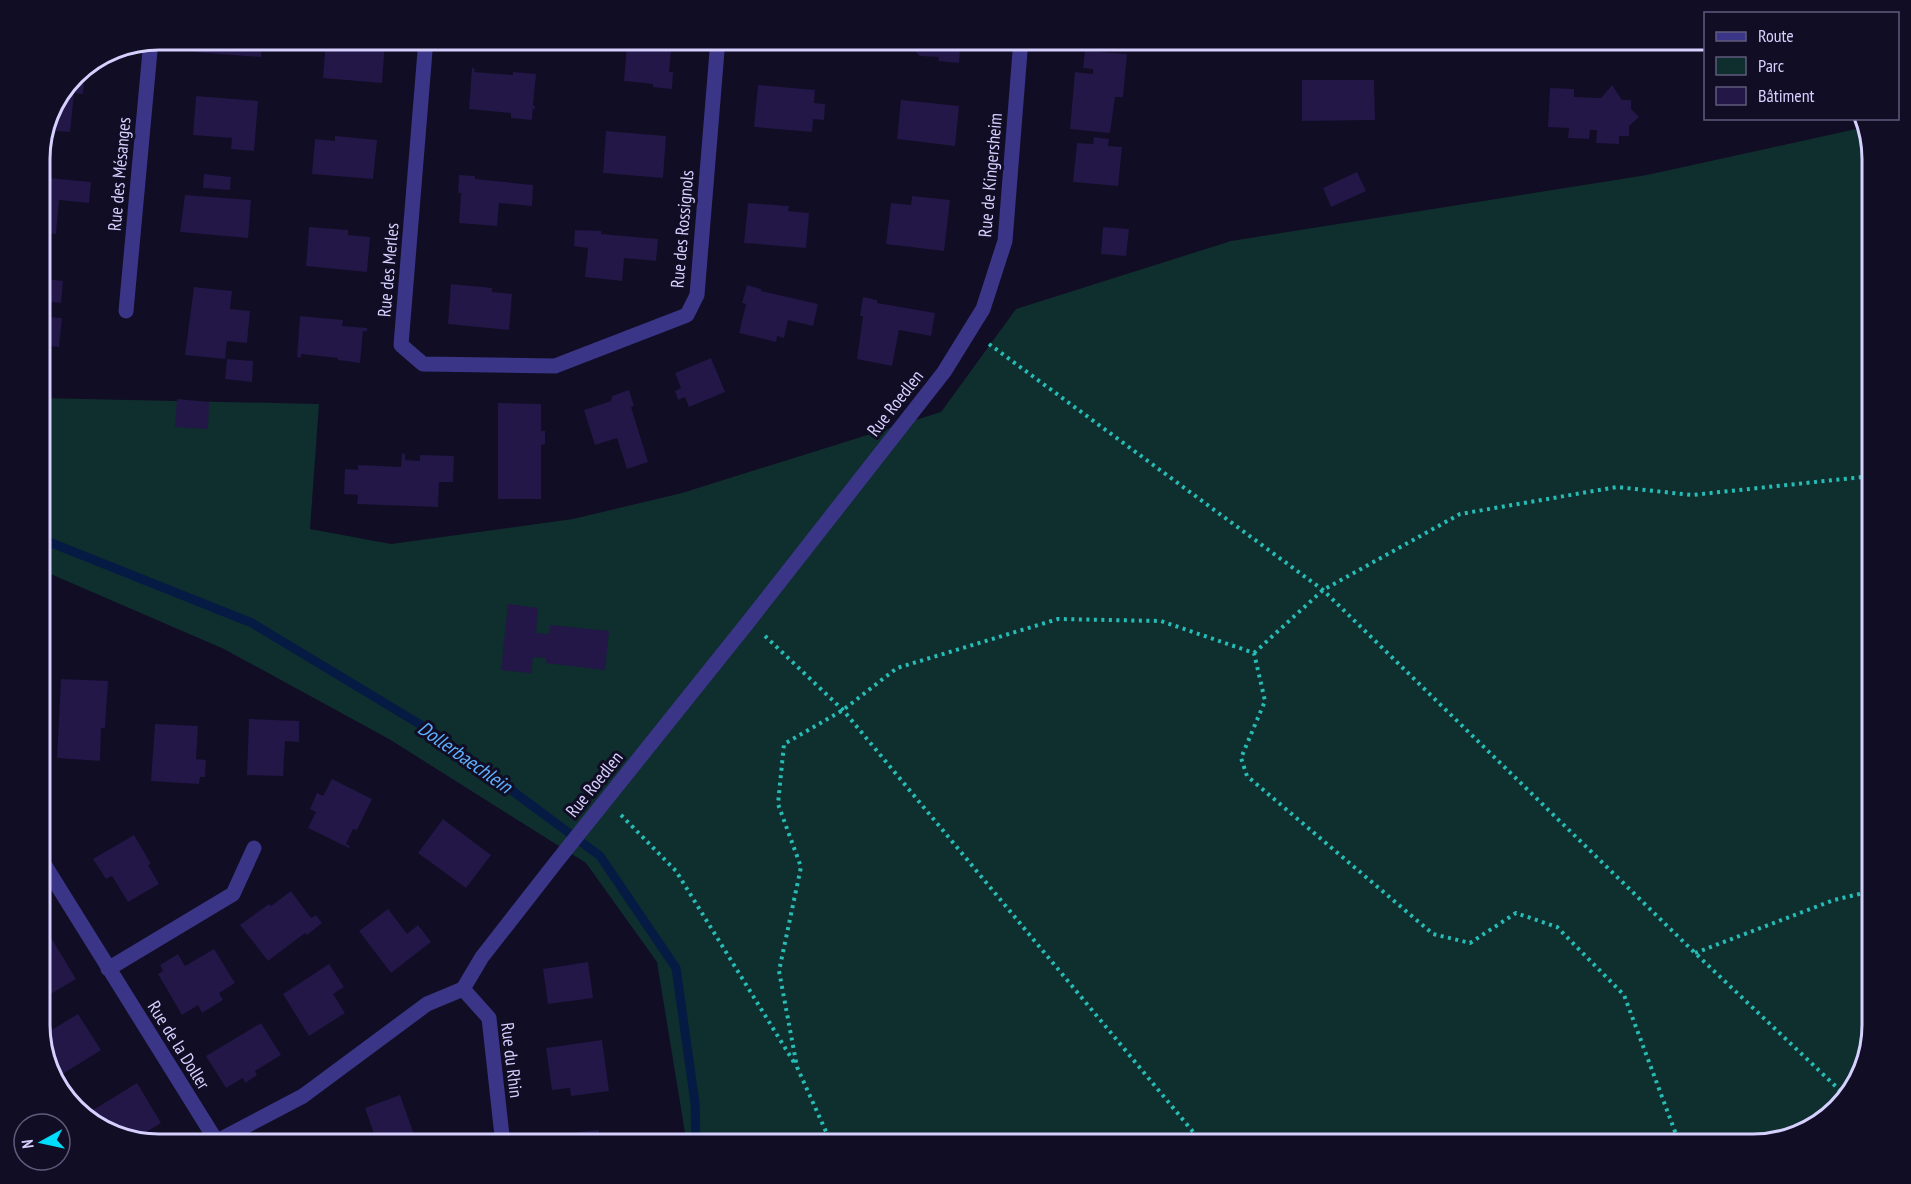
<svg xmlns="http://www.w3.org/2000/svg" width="1911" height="1184" font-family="'PT Sans Narrow',sans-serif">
<rect width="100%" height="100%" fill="#110d24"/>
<path fill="#0f2e2e" d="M1865 127 1872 151V1026L1856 1086 1813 1129 1753 1145H687L657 962 586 863 389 739 224 649 39 569V398L319 404 310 529 391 544 573 519 682 493 941 412 1016 309 1231 241 1647 175Z"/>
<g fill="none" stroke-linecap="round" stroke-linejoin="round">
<path stroke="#061b43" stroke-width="9" d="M39 538 252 623 436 734 600 856 676 968 695 1103 696 1145"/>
</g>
<path fill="#221746" d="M195 39H262L261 57 194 52Z
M326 39 385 43 382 83 323 78Z
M650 39H672L669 72H673L672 89 653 87V84L624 81 627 44 649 46Z
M913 39H961L959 63 938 61 939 57 920 56 912 48Z
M1085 51 1127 54 1123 97H1115L1110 133 1070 129 1075 72 1093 74V69L1083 68Z
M472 68 475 69 474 72 513 75V72L536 74 533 106H535V109L533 108 532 120 511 118V113L469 109Z
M79 70 85 71 83 94 74 93 70 132 44 130 48 112 74 74Z
M1302 80H1374L1375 120 1302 121Z
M758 85 815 90 814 103 825 104 824 120 813 119 812 132 754 127Z
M1612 85 1622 100H1631V109L1639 117 1629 126V136H1619V144L1596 143 1597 130H1590L1589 139 1568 138 1569 128 1548 127 1550 88 1574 89V97L1601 98Z
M196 96 258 101 254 151 231 149 232 138 193 135Z
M901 100 959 106 955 146 897 139Z
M606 131 666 136 663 178 603 173Z
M335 136 377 140 373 179 312 174 315 139 335 141Z
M1094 137 1109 139 1108 146 1122 147 1118 186 1073 182 1077 143 1093 144Z
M1357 172 1366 191 1331 207 1323 188Z
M204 174 231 177 230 190 203 188Z
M459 175 475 176V179L533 185 532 206 499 203 497 226 459 223 461 193H458Z
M39 177 91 182 89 203 59 200 56 234 39 233Z
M185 195 251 200 248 238 180 232Z
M912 196 950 200 944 251 886 244 891 203 911 205Z
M748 203 789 206 788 211 809 213 806 248 744 243Z
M309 227 348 230V235L370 237 367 272 306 266Z
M1103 227 1129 229 1126 256 1101 254Z
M575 230 601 231V234L658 239 656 261 624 258 622 281 585 277 588 248 574 246Z
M39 278 63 281 61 303 51 302 49 317 62 318 59 347 39 345Z
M451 284 492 288V292L512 294 509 330 448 324Z
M747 285 761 289V291L818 304 813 326 788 320 784 338 777 336 776 342 739 333 746 304 742 303Z
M194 287 232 291 230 309 250 311 247 343 227 341 225 359 185 355Z
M863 297 877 300V303L935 313 931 336 899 330 892 366 857 359 863 316H860Z
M300 316 343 320 342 326 367 328V331H363L360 363 338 360V358L301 354V358L297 357Z
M711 358 725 392 689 407 685 397 678 400 675 391 681 388 675 373Z
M227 359 253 361 252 382 225 379Z
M629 390 634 406 631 407 648 462 627 469 617 438 595 445 584 410 611 401 612 396Z
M177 399 209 402 208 429 175 427Z
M498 403 541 404V431H545V444L541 445V499H498Z
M402 453 405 454V460L420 461V455L454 456 453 482H439L438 507 357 504 358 495 344 494 345 469 358 470V465L401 467Z
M508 604 538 608 536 633 549 634 550 625 609 631 605 670 546 663V658L533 657 531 673 501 670Z
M61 679 108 681 105 728H101L100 761 57 758Z
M249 719 299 721V742L285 741 283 776 247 775Z
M155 724 198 726 196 759 206 760 205 777H200L199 784 151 781Z
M332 779 372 799 357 830 353 829 346 844 350 846 349 848 308 828 316 812 310 809 317 793 323 796Z
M443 819 491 855 466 888 418 853Z
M134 835 151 864 148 865 159 884 128 902 112 876 106 879 93 859Z
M291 891 311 918 316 915 322 923 307 935 305 933 268 961 240 925 269 904 271 906Z
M388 909 407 934 418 925 431 942 391 973 359 931Z
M47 931 76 979 42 999 39 994V935Z
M214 949 235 983 219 993 223 1000 202 1013 198 1005 182 1015 158 974 163 971 160 965 178 954 185 966Z
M588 962 593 998 548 1004 543 969Z
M329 964 344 987 333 994 345 1013 309 1036 283 994Z
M78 1014 101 1050 53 1080 40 1037Z
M261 1023 281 1055 255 1071 257 1075 245 1083 243 1078 226 1088 206 1056Z
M602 1040 609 1091 571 1096 570 1088 552 1090 546 1048Z
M137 1083 161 1123 135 1139 98 1129 86 1117 85 1115Z
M400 1095 416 1140 426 1137 432 1140 434 1145H378L365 1108Z
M599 1130 600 1145H562L560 1134Z"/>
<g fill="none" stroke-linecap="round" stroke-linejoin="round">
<path stroke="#27bcb6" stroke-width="4" stroke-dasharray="3 4.5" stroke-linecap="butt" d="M989 344 1323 590 1695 953 1846 1096
M765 636 843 710 1204 1145
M1254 653 1323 590 1460 514 1617 487 1692 495 1872 476
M621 815 676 871 795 1064
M1695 953 1834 900 1872 891
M832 1145 797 1067 779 971 801 867 778 804 784 744 843 710 897 668 1058 619 1161 621 1254 653 1265 701 1241 758 1247 776 1433 934 1470 943 1516 913 1557 927 1624 995 1677 1137 1678 1145"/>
<path stroke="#3a3586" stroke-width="15" d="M426 39 401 345 423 364 555 366 687 315 697 295 718 39
M126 311 151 40
M39 856 217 1142
M108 969 233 894 254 848
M463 989 489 1018 503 1145
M210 1145 303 1096 427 1004 463 989 482 957 557 861 749 621 944 372 983 309 1005 241 1021 39"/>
</g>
<g text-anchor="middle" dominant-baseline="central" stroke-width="6" stroke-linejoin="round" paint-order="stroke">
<g font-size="18" fill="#d6d0ff" stroke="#110d24">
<text transform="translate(119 174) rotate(-85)">Rue des Mésanges</text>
<text transform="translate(990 175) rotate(-85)">Rue de Kingersheim</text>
<text transform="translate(682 229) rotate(-85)">Rue des Rossignols</text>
<text transform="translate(388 270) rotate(-85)">Rue des Merles</text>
<text transform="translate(895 403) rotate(-52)">Rue Roedlen</text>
<text transform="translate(594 784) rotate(-51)">Rue Roedlen</text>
<text transform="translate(179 1045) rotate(58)">Rue de la Doller</text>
<text transform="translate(512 1060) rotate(83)">Rue du Rhin</text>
</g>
<g font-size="20" font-style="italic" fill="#5eb1ff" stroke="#110d24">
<text transform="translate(465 757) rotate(35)">Dollerbaechlein</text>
</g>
</g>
<path d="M0 0H1911V1184H0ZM159 50H1753A109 109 0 0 1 1862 159V1025A109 109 0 0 1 1753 1134H159A109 109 0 0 1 50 1025V159A109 109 0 0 1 159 50Z" fill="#110d24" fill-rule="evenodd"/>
<path fill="none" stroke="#d6d0ff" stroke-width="3" d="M159 50H1753A109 109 0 0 1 1862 159V1025A109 109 0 0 1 1753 1134H159A109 109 0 0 1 50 1025V159A109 109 0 0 1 159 50Z"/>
<rect x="1704" y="12" width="195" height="108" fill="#110d24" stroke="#605b7c" stroke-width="1.5"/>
<rect x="1716" y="32" width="30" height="9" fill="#3a3586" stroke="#605b7c" stroke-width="1.5"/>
<text x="1758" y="42" font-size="18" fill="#d6d0ff">Route</text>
<rect x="1716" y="57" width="30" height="18" fill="#0f2e2e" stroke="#605b7c" stroke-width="1.5"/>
<text x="1758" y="72" font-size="18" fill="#d6d0ff">Parc</text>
<rect x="1716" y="87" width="30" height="18" fill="#221746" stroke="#605b7c" stroke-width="1.5"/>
<text x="1758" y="102" font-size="18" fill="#d6d0ff">Bâtiment</text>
<g transform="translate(42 1142) rotate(262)"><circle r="28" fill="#110d24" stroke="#605b7c" stroke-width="1.5"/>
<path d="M0-4.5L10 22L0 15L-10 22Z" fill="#00dcfb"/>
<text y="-9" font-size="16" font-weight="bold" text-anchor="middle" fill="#d6d0ff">N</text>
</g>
</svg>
